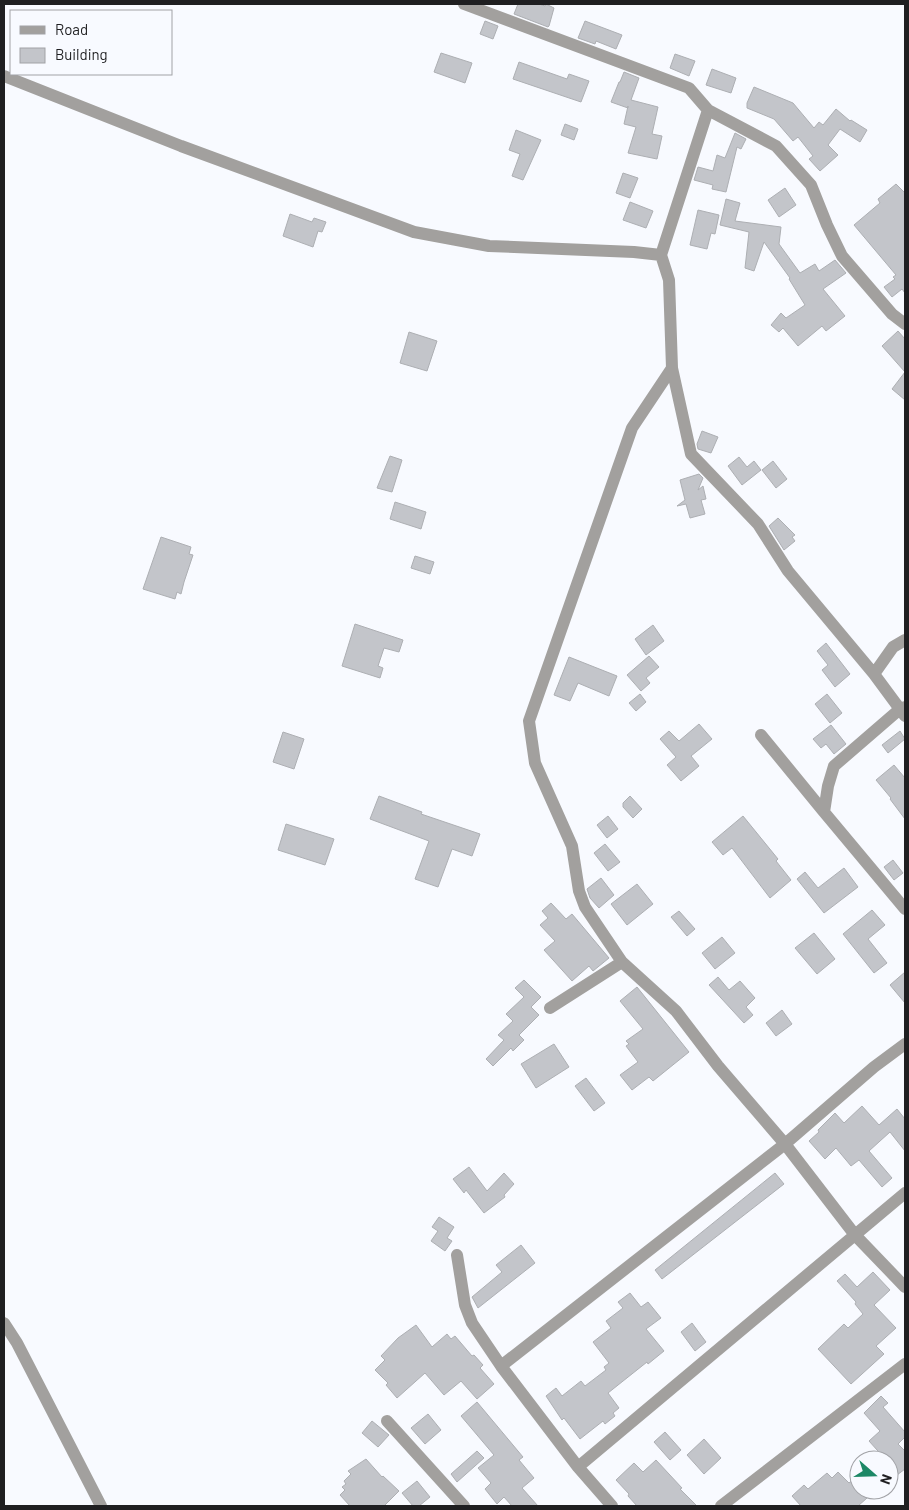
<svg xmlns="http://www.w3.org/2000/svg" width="909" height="1510" font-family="Barlow,sans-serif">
<rect width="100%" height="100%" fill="#f8faff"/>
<path fill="#c3c5ca" stroke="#adafb3" d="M518 4H539L545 6 546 4 554 8 549 26 548 27 514 14Z
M485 21 498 26 493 39 480 34Z
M585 21 622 35 616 49 596 41 595 44 578 38Z
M441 53 472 63 465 83 434 72Z
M675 54 695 61 689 76 670 68Z
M519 62 567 79 569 74 589 81 581 102 513 79Z
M712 69 736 78 731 93 706 85Z
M624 72 639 78 631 100 658 107 652 134 662 136 657 159 628 153 636 127 624 124 628 106V108L611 102 619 82H620Z
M754 87 793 103 814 128 819 122 823 125 836 109 850 121 851 120 867 130 860 142 840 129 828 145 838 155 820 171 809 159 813 156 798 137 793 141 774 119 747 108V103Z
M565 124 578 129 574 140 561 135Z
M516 130 541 140 523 180 512 176 520 154 509 150Z
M735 133 746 139 741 149 737 147 726 192 712 189 713 185 694 180 698 167 713 171 717 155 725 158Z
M623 173 638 178 630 198 616 193Z
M896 184 905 193V293L902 289 892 297 884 287 895 279 893 277 896 275 854 225 880 203 878 199Z
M785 188 796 205 779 217 768 200Z
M726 199 740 203 735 221 781 227 779 244 800 273 815 264 819 271 835 260 846 273 823 289 845 316 826 331 822 326 798 346 783 328 779 332 771 325 781 313 786 318 805 305 789 279 790 278 764 242 754 271 745 268 749 232 720 225Z
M630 202 653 211 646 228 623 220Z
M698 210 719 215 715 234 711 233 707 249 690 245Z
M290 214 312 222 314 218 326 222 322 232 318 231 313 247 283 236Z
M898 331 905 339V372L882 346Z
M409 332 437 341 427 371 400 363Z
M905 372V400L892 389Z
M702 431 718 437 711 453 698 449 697 444Z
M390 456 402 460 392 492 377 488Z
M739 457 747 467 754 461 761 470 742 485 728 466Z
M773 461 787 479 776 488 762 470Z
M699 474 703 478 698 490 703 486 706 499 701 500 705 514 690 518 686 504 677 506 685 500 680 480Z
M395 502 426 512 421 529 390 519Z
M778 518 795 535 792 537 795 541 784 550 769 526Z
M161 537 191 547 189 554 193 555 184 582 181 594 177 592 175 599 143 589Z
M415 556 434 562 430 574 411 568Z
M355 624 403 640 399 652 384 648 378 666 383 668 380 678 342 666Z
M653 625 664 641 646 655 635 639Z
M826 643 850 674 835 687 822 670 828 665 817 651Z
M649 656 659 667 646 678 650 683 641 691 627 675Z
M569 657 617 676 609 696 578 683 570 701 554 695Z
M640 694 646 702 636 711 629 703Z
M827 694 842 713 830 723 815 704Z
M699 724 712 739 691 756 699 766 681 781 667 765 676 757 660 739 669 731 679 741Z
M831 725 846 744 834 754 826 744 821 748 813 739Z
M900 731 905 739 888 753 882 745Z
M283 732 304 739 294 769 273 762Z
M894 765 905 778V819L890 799 891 798 876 780Z
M379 796 422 812 421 814 480 834 472 856 452 849 438 887 415 879 429 841 370 819Z
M630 796 642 809 633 818 623 807V803Z
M608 816 618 829 607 838 597 825Z
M743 816 778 859 776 861 791 880 770 898 732 848 723 855 712 842Z
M286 824 334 839 325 865 278 850Z
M605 844 620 862 608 871 594 853Z
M893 860 903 873 894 880 884 867Z
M844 868 858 887 824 913 797 879 805 872 818 888Z
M601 878 614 895 599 908 590 898 587 889Z
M637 884 653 904 627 925 611 904Z
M551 903 566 919 572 914 609 958 593 971 589 966 572 981 544 950 555 941 540 925 548 918 542 911Z
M872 910 885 925 868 939 887 963 874 973 843 934Z
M679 911 695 929 687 936 671 917Z
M814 933 835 959 817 974 795 948Z
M722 937 735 953 715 969 702 953Z
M905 972V1003L890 985Z
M718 977 729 990 740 981 755 998 746 1007 753 1015 744 1023 709 985Z
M524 980 541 997 531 1007 539 1015 519 1035 524 1040 513 1051 511 1048 493 1066 486 1059 504 1040 498 1035 513 1021 506 1014 524 997 515 988Z
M637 987 689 1052 653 1081 649 1077 632 1090 620 1075 638 1062 626 1046 629 1044 626 1041 643 1029 620 1001Z
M782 1010 792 1024 776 1036 766 1023Z
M554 1044 569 1067 536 1088 521 1064Z
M586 1078 605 1103 594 1111 575 1086Z
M862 1106 879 1125 897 1109 905 1119V1151L890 1132 869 1151 892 1178 882 1187 859 1160 851 1166 836 1148 825 1159 809 1141 819 1132 818 1130 835 1113 844 1123Z
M469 1167 487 1191 504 1173 514 1184 504 1195 505 1197 484 1213 466 1190 464 1193 453 1179Z
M775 1173 784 1184 662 1279 655 1270Z
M439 1217 454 1227 447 1238 452 1241 445 1251 431 1241 438 1231 432 1227Z
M521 1245 535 1263 478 1308 472 1297 502 1272 496 1265Z
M873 1272 890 1290 874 1305 896 1328 876 1346 884 1354 851 1384 818 1349 844 1324 848 1328 863 1314 855 1304 856 1302 837 1281 845 1274 857 1287Z
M630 1293 641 1307 648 1302 661 1318 646 1329 664 1351 648 1364 647 1362 608 1393 619 1408 613 1413 615 1416 605 1424 603 1421 580 1439 564 1418 562 1420 546 1396 556 1388 562 1396 581 1381 585 1386 606 1370 604 1367 609 1363 593 1342 611 1328 606 1321 623 1308 618 1302Z
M692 1323 706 1342 695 1351 681 1332Z
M416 1325 432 1347 447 1334 451 1339 455 1336 472 1356 474 1355 483 1365 480 1368 494 1384 477 1399 461 1381 444 1395 425 1373 397 1398 386 1385 388 1383 375 1370 385 1360 381 1356 398 1338Z
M881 1396 888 1403 883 1407 905 1432V1437L898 1444 905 1451V1469L889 1481V1460H886L869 1441 880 1431 864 1413Z
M477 1402 523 1457 519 1460 534 1478 522 1488 538 1506H512L504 1497 497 1504 485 1489 491 1483 478 1468 494 1455 461 1416Z
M428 1414 441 1430 425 1444 411 1428Z
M372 1421 389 1435 378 1447 362 1433Z
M665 1432 681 1450 670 1460 654 1442Z
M704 1439 721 1458 704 1474 687 1455Z
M477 1451 484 1458 457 1482 451 1474Z
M366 1459 382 1477 383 1476 399 1491 384 1506H350L340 1495 345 1490 342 1487 346 1484 344 1481 351 1474 348 1471Z
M656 1460 682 1488 680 1489 697 1506H637L628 1496 629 1494 616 1480 634 1463 643 1472Z
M838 1472 849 1483 859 1474V1490H876L858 1506H801L792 1496 804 1485 808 1489 827 1473 832 1478Z
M417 1481 430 1497 419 1506H413L402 1493Z"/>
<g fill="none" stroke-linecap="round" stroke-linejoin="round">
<path stroke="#a2a09e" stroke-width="12" d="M464 4 689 88 708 110 776 146 811 185 827 225 842 256 892 314 905 324
M4 76 181 146 414 232 489 246 634 252 661 255 669 280 672 368 691 454 758 524 788 571 874 674 905 716
M661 255 708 110
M672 368 632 428 529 721 535 763 572 846 579 891 585 907 622 962 676 1011 718 1066 785 1144 855 1235 905 1287
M874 674 893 647 905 640
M905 707 900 709 834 766 828 786 824 812 905 909
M761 735 824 812
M550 1008 622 962
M457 1255 465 1305 472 1323 501 1366 578 1467 612 1506
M4 1323 17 1343 101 1506
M501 1366 785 1144 874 1067 905 1044
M387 1421 464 1506
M578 1467 905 1193
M721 1506 905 1364"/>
</g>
<rect width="909" height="1510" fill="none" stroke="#1f1f21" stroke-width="10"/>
<rect x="10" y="10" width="162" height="65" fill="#f8faff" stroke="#a1a2a6"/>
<rect x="20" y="26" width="25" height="8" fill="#a2a09e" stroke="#a1a2a6"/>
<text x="55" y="35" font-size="15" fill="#1f1f21">Road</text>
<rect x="20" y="48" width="25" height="15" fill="#c3c5ca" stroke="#a1a2a6"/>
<text x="55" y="60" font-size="15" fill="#1f1f21">Building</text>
<g transform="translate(874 1475) rotate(110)"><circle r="24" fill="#f8faff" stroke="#a1a2a6"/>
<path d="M0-4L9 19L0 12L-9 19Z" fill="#1d8866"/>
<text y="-8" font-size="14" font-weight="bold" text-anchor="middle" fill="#1f1f21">N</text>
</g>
</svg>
